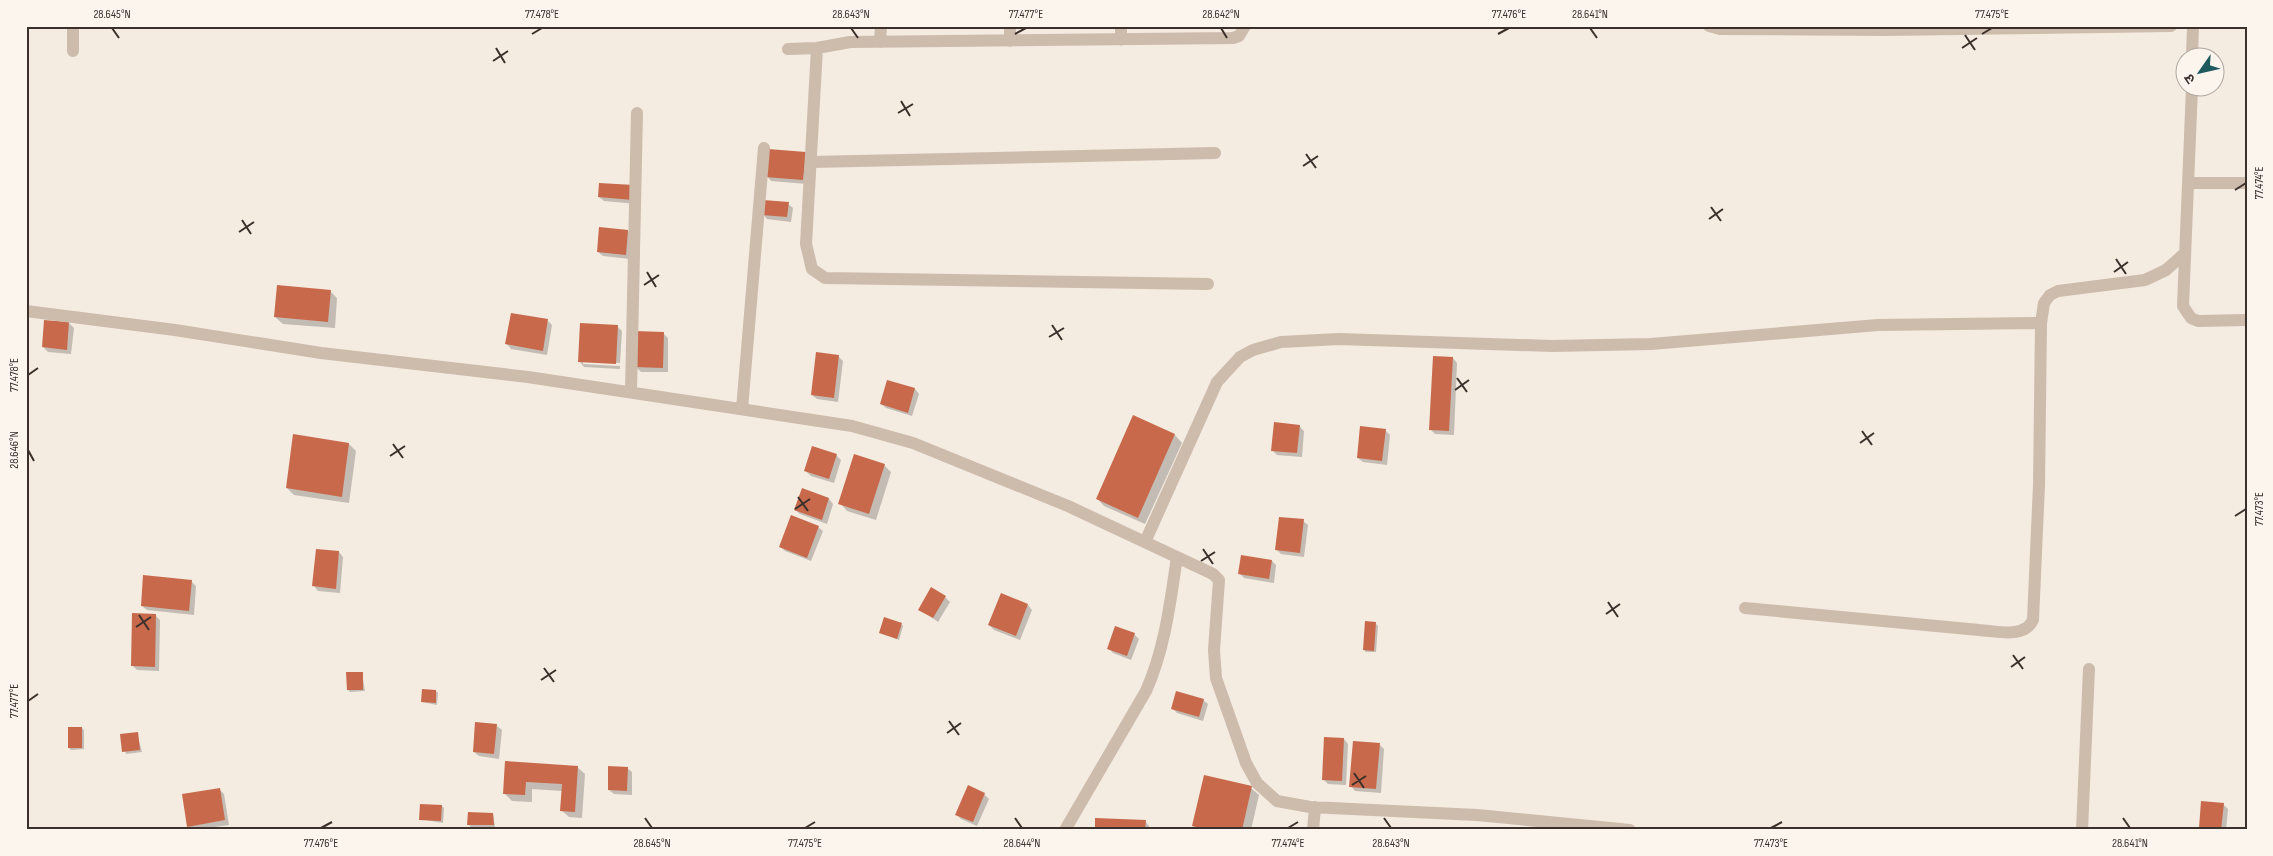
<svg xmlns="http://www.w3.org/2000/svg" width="2273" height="856" font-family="'Sofia Sans Condensed','Noto Sans Devanagari',sans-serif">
<rect width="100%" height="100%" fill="#f4ebe1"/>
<path fill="#0003" d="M805 154 807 184 771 181 767 176Z
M638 191 637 204 604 201 599 197Z
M788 204 793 208 791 222 767 219 763 214Z
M628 231 632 236 630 259 603 256 598 252Z
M330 291 337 298 335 328 283 324 275 317Z
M548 321 552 325 547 355 511 349 507 344Z
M45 322 69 323 74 328 71 354 48 352 43 347Z
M617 326 622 331 620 363 583 361V364L620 366V369L584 367 580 362Z
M663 333 668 338V372H641L636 367Z
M838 356 843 361 838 402 817 399 812 395Z
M1453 358 1457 363 1454 435 1435 434 1430 429Z
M915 389 919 394 912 416 886 408 881 404Z
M1134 417 1175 435 1182 443 1145 524 1104 506 1097 498Z
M1299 426 1304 431 1302 457 1277 455 1272 450Z
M1385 430 1390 435 1387 465 1363 462 1358 458Z
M349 444 356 451 349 503 294 495 287 488Z
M836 455 841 460 834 483 811 476 806 471Z
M884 465 891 472 876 520 847 511 840 503Z
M802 490 829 499 833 504 827 524 800 514 795 510Z
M1303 521 1308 525 1304 557 1281 554 1277 550Z
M818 527 823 531 811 561 785 551 780 546Z
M339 552 343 557 340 593 318 591 314 586Z
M1272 561 1276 565 1274 583 1244 578 1240 574Z
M191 581 196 586 194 615 147 610 142 606Z
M1001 595 1028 605 1032 610 1020 640 994 630 989 625Z
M945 597 950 602 938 622 920 609Z
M155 615 160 620 159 671 137 670 133 666Z
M901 624 903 626 899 640 880 632Z
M1376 624 1378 626 1376 652H1366L1364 650Z
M1134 634 1139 639 1131 660 1113 653 1109 649Z
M362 673 365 691 350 692 348 690Z
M436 691 438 693 437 705 422 702Z
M1203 700 1208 704 1203 721 1177 713 1173 709Z
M497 726 502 730 499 759 479 756 474 752Z
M82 728 84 730V749L71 750 69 748Z
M137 733 142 752 126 754 121 735Z
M1344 739 1348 744 1346 785 1328 784 1323 779Z
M1380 745 1384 749 1381 793 1355 791 1351 786Z
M506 762 577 767 585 774 582 818 569 817 561 810 562 791 532 789V802L512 801 504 793Z
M627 768 632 772V795L614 794 609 790Z
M1251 788 1259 795 1251 830H1198L1194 826Z
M219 789 224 794 229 825 192 830 189 826Z
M984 794 989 799 977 826 961 819 957 815Z
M2223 804 2228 809 2226 830H2202L2200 827Z
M442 806 444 808 443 823 420 819Z
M493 814 495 827H471L469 825Z
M1145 821 1152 830H1096Z"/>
<path fill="#c8694b" d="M768 149 806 152 803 180 765 177Z
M599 183 634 185 633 200 598 197Z
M763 200 789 202 787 217 761 215Z
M599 227 628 230 626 255 597 252Z
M277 285 331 290 328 322 274 317Z
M511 313 548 319 543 351 505 344Z
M44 320 69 322 67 350 42 347Z
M580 323 618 325 616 364 578 362Z
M635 331 664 332 663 368 635 367Z
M816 352 839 355 834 398 811 395Z
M1433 356 1453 357 1449 431 1429 430Z
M887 380 915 388 908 413 880 404Z
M1133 415 1175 434 1138 518 1096 499Z
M1274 422 1300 425 1297 453 1271 451Z
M1360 426 1386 429 1382 461 1357 458Z
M293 434 349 443 342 497 286 488Z
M812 446 837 454 829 479 804 471Z
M854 454 885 464 869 514 838 504Z
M802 488 829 498 822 520 794 510Z
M791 515 819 526 807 558 779 547Z
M1279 517 1304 519 1300 553 1275 550Z
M316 549 339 551 336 589 312 586Z
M1241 555 1272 560 1269 579 1238 574Z
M143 575 192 580 189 611 141 606Z
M931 587 946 596 933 618 918 610Z
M1001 593 1028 604 1016 636 988 625Z
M132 613 156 614 155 667 131 666Z
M884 617 902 623 897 639 879 633Z
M1365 621 1376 622 1374 651 1363 650Z
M1115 626 1135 633 1127 656 1107 649Z
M346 672H363V690H347Z
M422 689 436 690V703L421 702Z
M1176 691 1204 699 1199 717 1171 709Z
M475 722 497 724 494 754 473 752Z
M68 727H82V748H68Z
M138 732 140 750 122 752 120 734Z
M1324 737 1344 738 1342 781 1322 780Z
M1353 741 1380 743 1376 789 1349 787Z
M505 761 578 766 575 812 560 811 562 784 526 782 525 795 503 794Z
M608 766 628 767 627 791 608 790Z
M1204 775 1252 786 1242 830H1208L1192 826Z
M968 785 985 793 973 822 955 815Z
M220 788 225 820 187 827 182 794Z
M2201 801 2224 803 2221 830 2199 828Z
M420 804 442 805 441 821 419 820Z
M468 812 493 813 494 825H467Z
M1095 818 1146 820 1145 830H1095Z"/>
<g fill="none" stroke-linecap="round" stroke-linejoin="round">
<path stroke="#cdbbac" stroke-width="12" d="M1121 26V40
M1709 26 1720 29 1884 30 2171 26
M1010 41V26
M880 42 881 26
M817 48 806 244 812 269 825 278 1208 284
M788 49 817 48 850 42 1233 38 1239 36 1245 26
M73 51V26
M2192 58 2193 26
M2192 88 2183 306 2191 318 2198 321 2247 320
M811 162 1215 153
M2189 183H2247
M26 311 175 330 321 353 528 377 852 426 913 443 1068 506 1213 574 1219 580 1214 650 1216 678 1246 763 1257 783 1277 801 1310 807 1477 815 1630 830
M631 391 637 113
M742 409 764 148
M1145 542 1217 382 1240 357 1253 350 1281 342 1339 339 1552 346 1651 344 1878 325 2041 323
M1745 608 1979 630C1997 631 2024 639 2033 620L2039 485 2041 323 2044 303 2050 295 2058 291 2145 280 2166 270 2185 253
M1065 830 1146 691C1165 648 1170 604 1177 557
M1313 830 1315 807
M2082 830 2089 669"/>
</g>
<path fill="none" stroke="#3b302b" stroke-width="2" d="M112 28 119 38M851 28 858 38M1221 28 1227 38M1590 28 1597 38M532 34 542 28M1015 34 1026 28M1498 34 1509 28M1982 34 1992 28M1965 35 1975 50M496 48 505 63M1962 48 1977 38M493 61 508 51M901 101 910 116M898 113 913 104M1306 154 1316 168M1303 166 1318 156M2235 190 2246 183M1711 207 1721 221M1709 219 1723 209M242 220 251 234M239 232 254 222M2116 259 2126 274M647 272 656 287M2114 272 2128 262M644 285 659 275M1052 325 1062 340M1049 337 1064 328M28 375 38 368M1457 378 1467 392M1455 390 1469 380M1862 431 1872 445M1860 443 1874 433M393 444 403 458M28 450 34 461M390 456 405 446M798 497 808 511M795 509 810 499M2235 516 2246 509M1203 549 1213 564M1201 561 1215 552M1608 602 1618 617M1606 614 1620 604M139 615 149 630M136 627 151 617M2013 655 2023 669M2011 667 2025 657M544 668 554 682M541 680 556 670M28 701 38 694M949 721 959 735M947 733 961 723M1354 773 1364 788M1352 785 1366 776M645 818 652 828M1015 818 1022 828M1384 818 1391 828M2123 818 2130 828M321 828 332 822M805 828 815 822M1288 828 1298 822M1771 828 1782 822"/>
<rect width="2273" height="856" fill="none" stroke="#fbf5ee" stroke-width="55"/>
<g transform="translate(2200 72) rotate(236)"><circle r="24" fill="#fbf5ee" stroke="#aea6a0"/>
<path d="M0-4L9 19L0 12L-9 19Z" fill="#1f5a5e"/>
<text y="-8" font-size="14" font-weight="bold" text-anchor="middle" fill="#3b302b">उ</text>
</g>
<rect x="28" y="28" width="2218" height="800" fill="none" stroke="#3b302b" stroke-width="2"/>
<g font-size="12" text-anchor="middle" fill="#3b302b">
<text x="112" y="18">28.645°N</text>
<text x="542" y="18">77.478°E</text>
<text x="851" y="18">28.643°N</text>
<text x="1026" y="18">77.477°E</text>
<text x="1221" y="18">28.642°N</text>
<text x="1509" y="18">77.476°E</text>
<text x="1590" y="18">28.641°N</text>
<text x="1992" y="18">77.475°E</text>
<text transform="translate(2259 183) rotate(-90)" y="4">77.474°E</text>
<text transform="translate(14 375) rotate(-90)" y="4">77.478°E</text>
<text transform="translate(14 450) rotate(-90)" y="4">28.646°N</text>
<text transform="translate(2259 509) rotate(-90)" y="4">77.473°E</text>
<text transform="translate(14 701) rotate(-90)" y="4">77.477°E</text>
<text x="321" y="847">77.476°E</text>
<text x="652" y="847">28.645°N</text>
<text x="805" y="847">77.475°E</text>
<text x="1022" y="847">28.644°N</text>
<text x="1288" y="847">77.474°E</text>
<text x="1391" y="847">28.643°N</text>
<text x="1771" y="847">77.473°E</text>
<text x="2130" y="847">28.641°N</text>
</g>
</svg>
